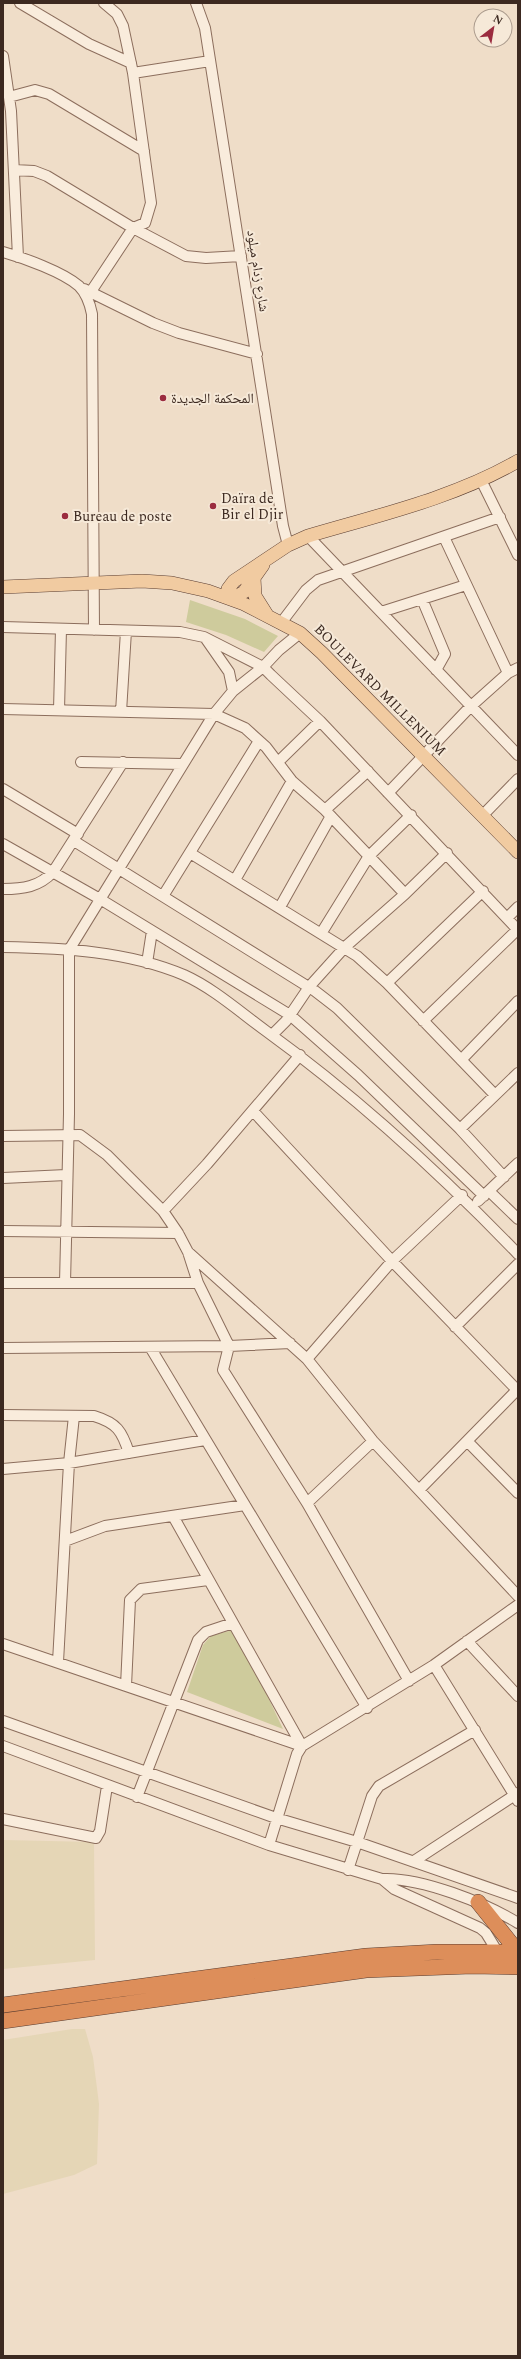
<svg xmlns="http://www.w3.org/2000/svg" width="521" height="2359" font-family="Spectral,'Noto Naskh Arabic',serif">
<rect width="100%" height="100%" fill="#efddc8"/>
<path fill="#e5d6b6" d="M3 1840 94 1842 95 1960 3 1969Z
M72 2029H85L93 2057 99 2104 97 2164 74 2175 3 2194V2040Z"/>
<path fill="#cecb9c" d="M190 600 245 619 278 636 264 652 226 635 186 622Z
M236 1629 283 1729 187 1692 203 1645 211 1636Z"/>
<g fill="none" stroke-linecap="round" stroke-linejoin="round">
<defs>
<path id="minor" d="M20 3 89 44 131 63
M196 3 205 28 283 526 288 545
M3 56 11 111 18 257
M133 73 210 61
M9 97 35 90 49 94 144 151
M14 170 34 171 47 176 133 228 186 256 206 258 241 256
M3 252C24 258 63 272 79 286 87 294 90 304 92 314L94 630
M84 289 153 323 179 333 257 354
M90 293 133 228 145 223 151 203 133 73 123 26 117 14 104 3
M481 480 518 555
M308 536 518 755
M444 537 508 673
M422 599 445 654 436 670
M381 612 466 585
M281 623 306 590 318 580 500 517
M3 627 180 632 204 637 263 667 271 675 320 721 518 930
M206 639 229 672 233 691
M3 709 214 714 245 728 266 747 292 781 325 810 405 894
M59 710 61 629
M121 712 126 631
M81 762 182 764
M278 762 320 721
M3 789 78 834
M388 793 470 707 508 673 518 668
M325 810 368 771
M482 816 518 779
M74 841 315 991 337 1008 460 1129 504 1177
M3 844 100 899 290 1015 358 1075 484 1196
M190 853 357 956 387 983 495 1095
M235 880 292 781
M3 889C23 889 39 887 53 872L123 762
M163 896 259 741
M280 907 331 816
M507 918 518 907
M322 932 369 856 411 815
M3 947C63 948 127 951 184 975 213 988 240 1012 266 1031 357 1097 440 1173 518 1254
M147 963 152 931
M387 983 483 891
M423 1021 518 929
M272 1035 286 1021 309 987 345 947 405 894 447 853
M461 1060 518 1001
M253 1111 392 1261 518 1391
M460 1129 518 1073
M3 1136 80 1135 107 1155 163 1211 178 1233
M3 1178 66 1175
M489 1191 518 1219
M478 1201 518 1163
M163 1211 207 1164 300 1055
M3 1231 178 1233 188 1252 198 1283H3
M188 1252 307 1359 373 1441 518 1596
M65 1283 69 1114V950L214 714 233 691 263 667 279 650 300 633
M198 1283 229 1346 223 1370 307 1503 409 1681
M455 1327 518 1264
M150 1347 367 1708
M3 1348 229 1346 290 1343
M307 1359 392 1261 462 1195
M3 1415 94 1416C117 1423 122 1431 129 1453
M467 1441 518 1493
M3 1469 69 1463 205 1440
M419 1490 518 1389
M307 1503 373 1441
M173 1516 302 1746
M65 1541 105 1526 245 1505
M467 1641 518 1696
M3 1644 302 1746
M58 1662 69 1463 74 1416
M434 1665 518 1801
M126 1686 130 1600 141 1589 208 1580
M3 1721 276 1818 357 1842 518 1898
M3 1746 269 1845 382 1879C421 1877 485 1903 518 1923
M137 1797 198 1640 206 1632 233 1623
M3 1819 96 1838 100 1831 107 1786
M269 1845 297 1754 302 1746 434 1665 518 1605
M414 1861 518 1793
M348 1870 372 1796 379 1786 475 1730
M382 1879 394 1889 480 1928 486 1933 497 1951"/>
<path id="major" d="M254 578 255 596 267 615
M3 587 142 581 172 583 208 591 244 604 300 633 322 653 518 852
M226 597 228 589 234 581 288 545 308 536C379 515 454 498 518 461
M232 599 244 592 263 565"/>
<path id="highway" d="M478 1902 518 1952
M3 2005 366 1956 437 1952H518
M3 2021 366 1970 472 1966 518 1967"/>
</defs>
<use href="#minor" stroke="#8c6e5d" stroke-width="12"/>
<use href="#major" stroke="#5a3d31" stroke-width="14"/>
<use href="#highway" stroke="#5a3d31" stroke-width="16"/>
<use href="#minor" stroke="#f9ecdc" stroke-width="10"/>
<use href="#major" stroke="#f1cba1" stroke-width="13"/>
<use href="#highway" stroke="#dd8e5a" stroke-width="15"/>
</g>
<g fill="#9b2c3f" stroke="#f6e9d8" stroke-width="1.5">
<circle cx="163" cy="398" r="4"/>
<circle cx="213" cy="506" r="4"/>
<circle cx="65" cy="516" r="4"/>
</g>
<g text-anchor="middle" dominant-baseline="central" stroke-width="4" stroke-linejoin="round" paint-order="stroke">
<g font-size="14" fill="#3c2920" stroke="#f6e9d8">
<text transform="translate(258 271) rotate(81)">شارع زدام ميلود</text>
<text transform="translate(380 690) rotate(45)">BOULEVARD MILLENIUM</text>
</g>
<g font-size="14" fill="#3c2920" stroke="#f6e9d8" text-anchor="start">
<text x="171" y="398">المحكمة الجديدة</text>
<text x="221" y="498">Daïra de<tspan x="221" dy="16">Bir el Djir</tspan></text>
<text x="73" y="516">Bureau de poste</text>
</g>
</g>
<rect width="521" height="2359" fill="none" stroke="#3c2920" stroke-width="8"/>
<g transform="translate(493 28) rotate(31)"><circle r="19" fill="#f6e9d8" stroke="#ac9c8e"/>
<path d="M0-3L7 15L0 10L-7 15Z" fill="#9b2c3f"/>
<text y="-6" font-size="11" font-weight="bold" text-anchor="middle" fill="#3c2920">N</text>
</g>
</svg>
